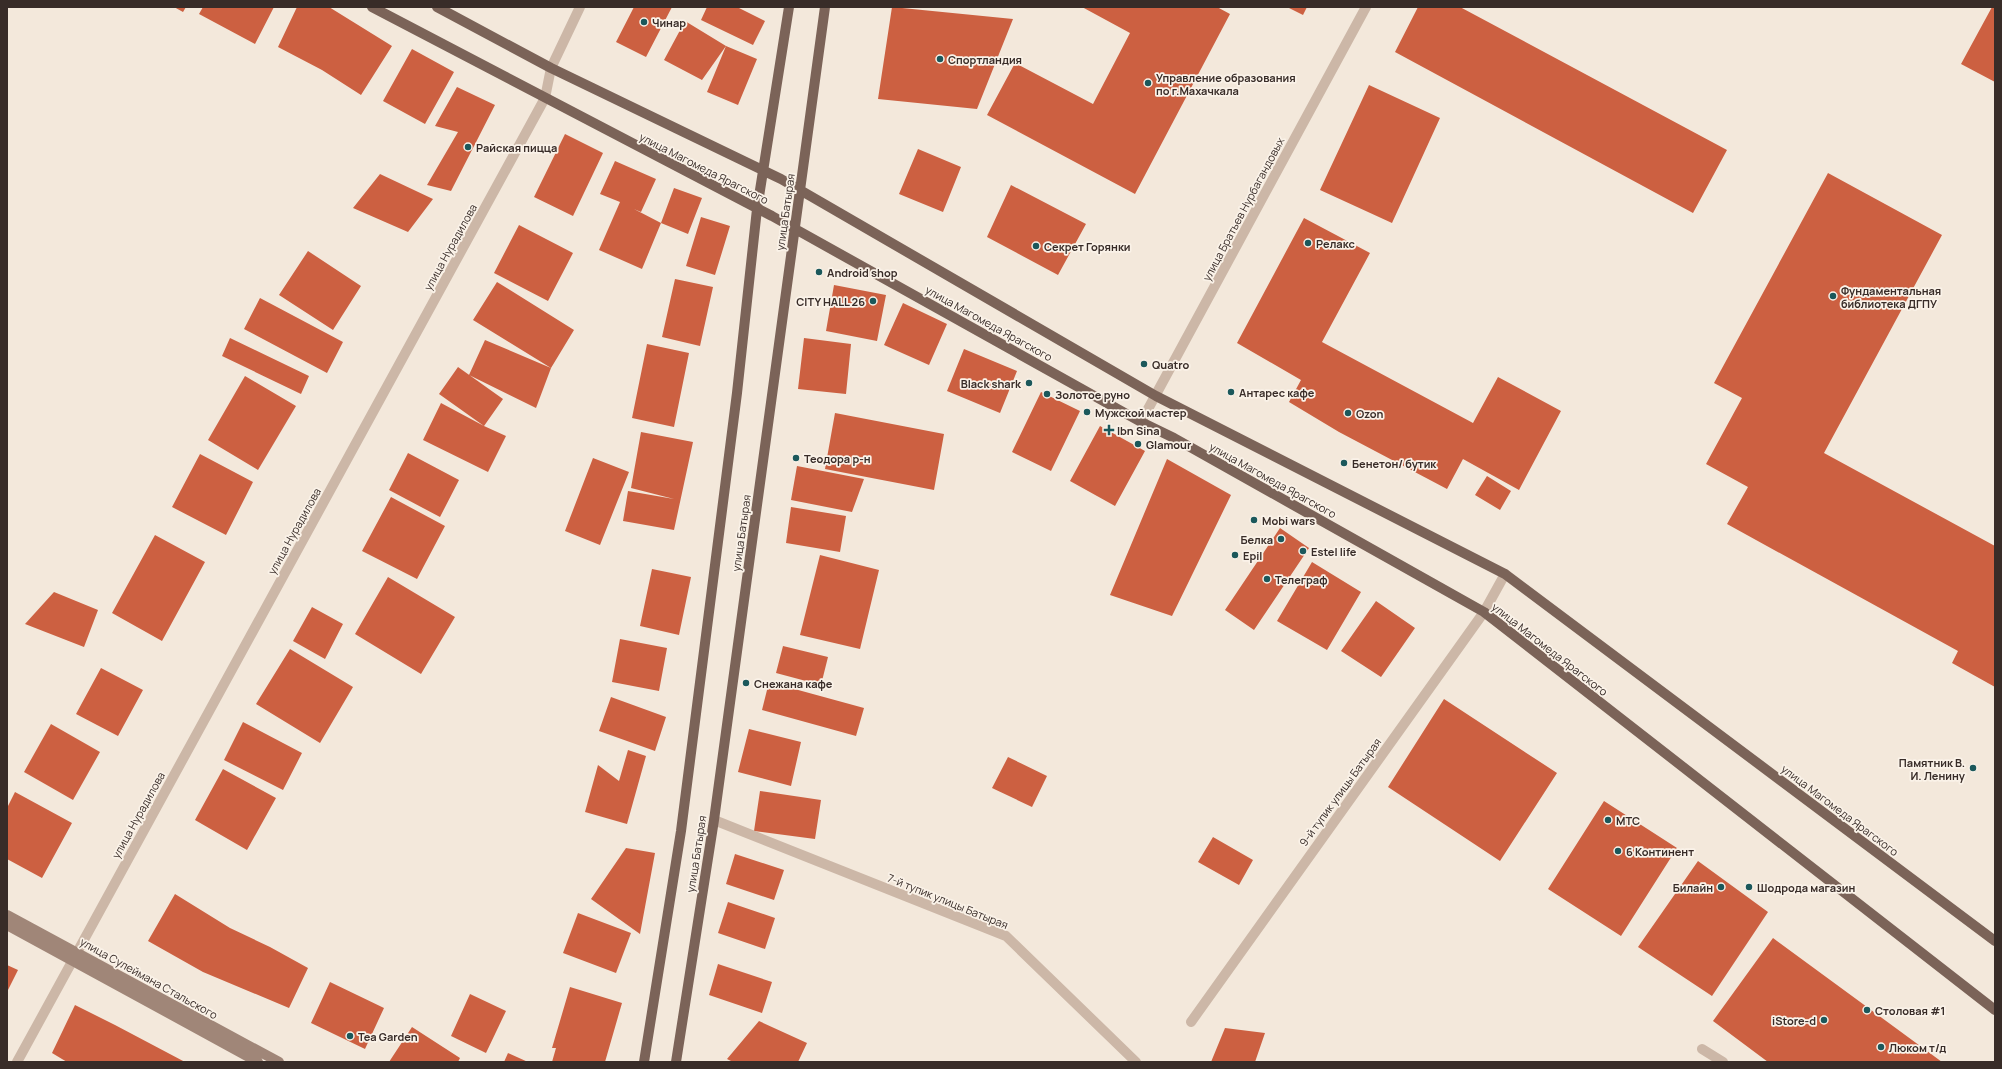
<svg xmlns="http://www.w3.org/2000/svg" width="2002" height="1069" font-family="Manrope,sans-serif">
<rect width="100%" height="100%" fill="#f3e8db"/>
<path fill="#cc6041" d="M174 7H186L183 12Z
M203 7H274L255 44 199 14Z
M297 7H329L392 46 361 95 322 70 278 47Z
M634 7H672L646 57 616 42Z
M707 7H737L765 21 753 45 701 20Z
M892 7 1013 19 977 109 878 99Z
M1082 7H1217L1230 14 1135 194 987 115 1015 63 1093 104 1130 33Z
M1287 7H1307L1303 15Z
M1418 7H1460L1727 150 1693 213 1395 52Z
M1992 7H1995V82L1961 64Z
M685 21 726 46 702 80 664 60Z
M726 46 757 59 738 105 707 92Z
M412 49 454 72 425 124 383 101Z
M1369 85 1440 118 1392 223 1320 190Z
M457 87 495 105 451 191 427 185 458 132 435 126Z
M565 134 603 153 573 216 534 197Z
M918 149 961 167 943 212 899 194Z
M615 161 656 179 641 212 634 209 661 223 642 269 599 250 620 202 600 194Z
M1828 173 1942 235 1824 453 1995 546V687L1952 663 1958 651 1727 524 1748 487 1706 464 1742 398 1714 383Z
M380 174 433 199 408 232 353 208Z
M1011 185 1086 224 1058 275 987 237Z
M674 188 702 198 688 234 661 223Z
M701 217 730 226 715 275 686 266Z
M1304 218 1370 253 1322 342 1473 423 1498 377 1561 411 1519 490 1463 459 1447 489 1339 432 1289 402 1301 380 1237 343Z
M519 225 573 253 548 301 494 273Z
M308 251 361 286 333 330 279 295Z
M675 279 713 287 700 346 662 337Z
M497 282 574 330 551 368 473 320Z
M834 285 886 295 877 341 826 331Z
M260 298 343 342 327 373 244 329Z
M903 303 947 324 929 365 884 345Z
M230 338 309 376 301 394 222 356Z
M804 338 851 344 846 394 798 389Z
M485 340 551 368 536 408 469 375Z
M647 344 689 353 674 427 632 418Z
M964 349 1017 371 1000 413 947 391Z
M458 367 503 399 484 426 506 436 488 472 423 440 441 403 484 426 439 394Z
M245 376 296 406 258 470 208 440Z
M1041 392 1080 411 1051 471 1012 452Z
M835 413 944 434 934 490 825 469Z
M1100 426 1145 451 1115 506 1070 481Z
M641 432 693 442 674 530 623 521 628 491 674 499 631 488Z
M408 453 459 480 440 517 389 490Z
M200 454 253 482 226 535 172 507Z
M593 458 629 472 600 545 565 531Z
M1167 459 1231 495 1172 616 1110 595Z
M797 466 864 479 852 512 791 500Z
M1487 476 1511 491 1500 510 1475 495Z
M391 497 445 526 417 579 362 551Z
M791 507 846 516 840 552 786 543Z
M1280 528 1309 548 1254 630 1225 610Z
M155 535 205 562 162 641 112 613Z
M820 555 879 570 860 649 800 635Z
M1312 562 1361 592 1327 650 1277 621Z
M652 569 691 577 679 635 640 626Z
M388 577 455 617 421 674 355 634Z
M54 592 98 610 84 647 25 624Z
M1376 601 1415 628 1381 677 1341 651Z
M312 607 343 624 325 659 293 641Z
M620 639 667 648 659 691 612 682Z
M783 646 828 657 821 685 776 673Z
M290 649 353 687 320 743 256 704Z
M101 668 143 690 118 736 76 714Z
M769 682 864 708 856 736 762 710Z
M611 697 666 717 655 751 599 731Z
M1444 699 1557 773 1500 861 1388 787Z
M243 722 302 753 283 790 224 760Z
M51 724 100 752 73 800 24 772Z
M749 729 801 742 791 786 738 772Z
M628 750 646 756 627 824 585 812 598 765 619 781Z
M1008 757 1047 776 1032 807 992 788Z
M223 769 276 798 247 850 195 820Z
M760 791 821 800 815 839 754 831Z
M15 792 72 823 42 878 7 859V808Z
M1604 801 1677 848 1621 936 1548 889Z
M1213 837 1253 860 1239 885 1198 862Z
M626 848 655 853 640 934 591 899Z
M735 854 784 870 774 900 726 884Z
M1698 861 1768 912 1712 996 1638 947Z
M175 894 230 928 270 947 308 968 289 1008 203 972 148 941Z
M728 902 775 918 765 949 718 933Z
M578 913 631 933 616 973 563 953Z
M1773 938 1942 1062H1768L1713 1021Z
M718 964 772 982 762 1013 709 995Z
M7 965 18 970 7 992Z
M330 982 384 1008 365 1049 311 1023Z
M570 987 622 1003 605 1062H552L556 1048H552Z
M470 994 506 1011 486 1053 451 1036Z
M75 1005 115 1025 185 1062H67L52 1053Z
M759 1021 807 1043 798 1062H733L727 1059Z
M412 1027 460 1058 458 1062H389Z
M1225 1028 1265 1033 1255 1062H1211Z
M508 1053 528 1062H504Z"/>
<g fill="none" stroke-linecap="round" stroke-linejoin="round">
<path stroke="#ccb7a7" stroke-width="10" d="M714 820 1006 936 1136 1062
M1191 1022 1484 612 1505 574
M1702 1049 1723 1062"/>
<path stroke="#ccb7a7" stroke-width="10" d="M1141 422 1366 7
M17 1062 545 98 551 68 580 7"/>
<path stroke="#a08678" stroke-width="10" d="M7 915 279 1062
M7 925 258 1062"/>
<path stroke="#7b6358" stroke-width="10" d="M372 7 772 216 1141 422 1174 438 1484 612 1995 1010
M437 7 551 68 781 179 1156 396 1505 574 1995 941
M644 1062 681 831 737 393 757 209 789 7
M676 1062 714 820 825 7"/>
</g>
<g fill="#1b585b" stroke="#faf2e8" stroke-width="1.5">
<circle cx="644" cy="22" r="4"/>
<circle cx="940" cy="59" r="4"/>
<circle cx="1148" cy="83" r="4"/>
<circle cx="468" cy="147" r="4"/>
<circle cx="1308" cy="243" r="4"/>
<circle cx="1036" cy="246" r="4"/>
<circle cx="819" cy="272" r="4"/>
<circle cx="1833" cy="296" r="4"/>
<circle cx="873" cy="301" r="4"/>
<circle cx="1144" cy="364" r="4"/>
<circle cx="1029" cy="383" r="4"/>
<circle cx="1231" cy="392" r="4"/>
<circle cx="1047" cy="394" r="4"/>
<circle cx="1087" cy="412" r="4"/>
<circle cx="1348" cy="413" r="4"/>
<path d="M1107 424h4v4h4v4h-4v4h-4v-4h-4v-4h4z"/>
<circle cx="1138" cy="444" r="4"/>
<circle cx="796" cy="458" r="4"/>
<circle cx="1344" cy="463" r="4"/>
<circle cx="1254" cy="520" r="4"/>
<circle cx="1281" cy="539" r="4"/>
<circle cx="1303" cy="551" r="4"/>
<circle cx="1235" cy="555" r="4"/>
<circle cx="1267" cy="579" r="4"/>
<circle cx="746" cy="683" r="4"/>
<circle cx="1973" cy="768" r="4"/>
<circle cx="1608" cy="820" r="4"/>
<circle cx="1618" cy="851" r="4"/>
<circle cx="1721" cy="887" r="4"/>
<circle cx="1749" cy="887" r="4"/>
<circle cx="1867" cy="1010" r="4"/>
<circle cx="1824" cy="1020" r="4"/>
<circle cx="350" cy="1036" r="4"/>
<circle cx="1881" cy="1047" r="4"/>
</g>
<g text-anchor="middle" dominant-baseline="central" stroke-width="3.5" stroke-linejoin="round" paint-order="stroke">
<g font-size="11" font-weight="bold" fill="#382c28" stroke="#faf2e8" text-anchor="start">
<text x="652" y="22">Чинар</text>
<text x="948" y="59">Спортландия</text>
<text x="1156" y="77">Управление образования<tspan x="1156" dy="13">по г.Махачкала</tspan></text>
<text x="476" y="147">Райская пицца</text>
<text x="1316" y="243">Релакс</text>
<text x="1044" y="246">Секрет Горянки</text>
<text x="827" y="272">Android shop</text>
<text x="1841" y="290">Фундаментальная<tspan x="1841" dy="13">библиотека ДГПУ</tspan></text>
<text x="865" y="301" text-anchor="end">CITY HALL 26</text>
<text x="1152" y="364">Quatro</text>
<text x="1021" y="383" text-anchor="end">Black shark</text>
<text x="1239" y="392">Антарес кафе</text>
<text x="1055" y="394">Золотое руно</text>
<text x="1095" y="412">Мужской мастер</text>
<text x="1356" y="413">Ozon</text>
<text x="1117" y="430">Ibn Sina</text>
<text x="1146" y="444">Glamour</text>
<text x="804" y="458">Теодора р-н</text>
<text x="1352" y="463">Бенетон/ бутик</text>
<text x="1262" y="520">Mobi wars</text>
<text x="1273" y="539" text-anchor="end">Белка</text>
<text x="1311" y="551">Estel life</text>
<text x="1243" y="555">Epil</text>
<text x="1275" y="579">Телеграф</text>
<text x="754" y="683">Снежана кафе</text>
<text x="1965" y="762" text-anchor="end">Памятник В.<tspan x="1965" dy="13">И. Ленину</tspan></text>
<text x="1616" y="820">МТС</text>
<text x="1626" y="851">6 Континент</text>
<text x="1713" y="887" text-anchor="end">Билайн</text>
<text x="1757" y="887">Шодрода магазин</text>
<text x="1875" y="1010">Столовая #1</text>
<text x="1816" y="1020" text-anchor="end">iStore-d</text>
<text x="358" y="1036">Tea Garden</text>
<text x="1889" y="1047">Люком т/д</text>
</g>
<g font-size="11" fill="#382c28" stroke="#faf2e8">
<text transform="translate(704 168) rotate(27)">улица Магомеда Ярагского</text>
<text transform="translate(1243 209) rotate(-62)">улица Братьев Нурбагандовых</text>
<text transform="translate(785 212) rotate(-82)">улица Батырая</text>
<text transform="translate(450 247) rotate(-61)">улица Нурадилова</text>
<text transform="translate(989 323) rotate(29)">улица Магомеда Ярагского</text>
<text transform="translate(1273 480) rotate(29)">улица Магомеда Ярагского</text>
<text transform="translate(294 531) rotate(-61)">улица Нурадилова</text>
<text transform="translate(741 533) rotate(-82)">улица Батырая</text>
<text transform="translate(1550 649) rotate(38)">улица Магомеда Ярагского</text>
<text transform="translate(1340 792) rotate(-54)">9-й тупик улицы Батырая</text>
<text transform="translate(1840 810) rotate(37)">улица Магомеда Ярагского</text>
<text transform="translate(138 815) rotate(-61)">улица Нурадилова</text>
<text transform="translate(696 854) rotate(-81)">улица Батырая</text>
<text transform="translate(948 901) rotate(22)">7-й тупик улицы Батырая</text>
<text transform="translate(149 978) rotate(29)">улица Сулеймана Стальского</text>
</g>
</g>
<rect width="2002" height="1069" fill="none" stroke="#382c28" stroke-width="16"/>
</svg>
